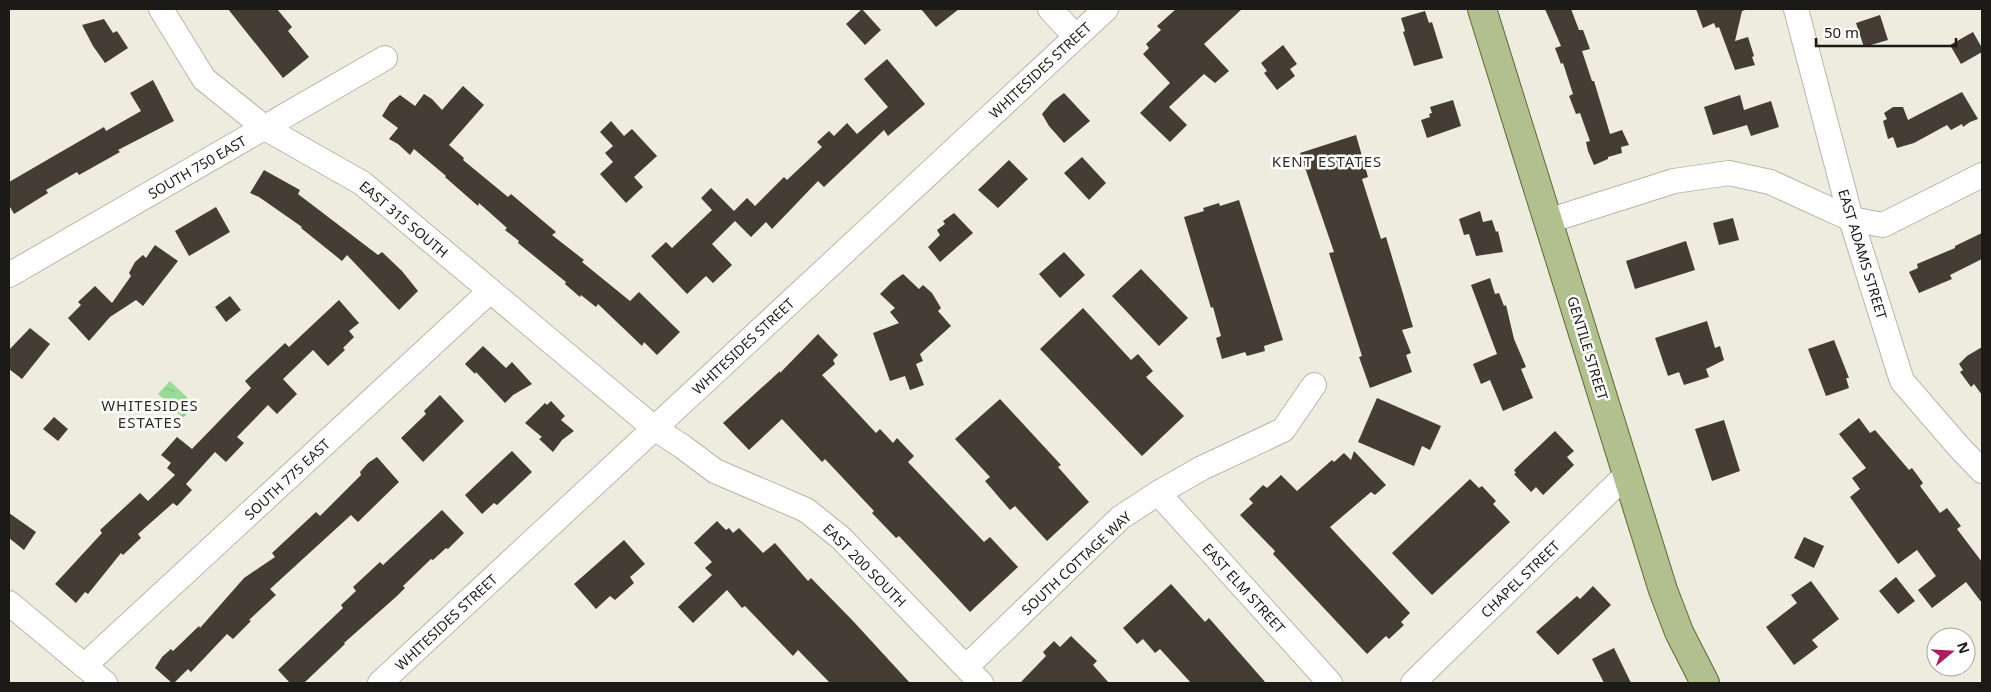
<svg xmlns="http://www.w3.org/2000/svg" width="1991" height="692" font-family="'Noto Sans',sans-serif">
<defs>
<pattern id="water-ripples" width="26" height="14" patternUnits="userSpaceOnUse" patternTransform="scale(1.25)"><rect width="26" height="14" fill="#9adc95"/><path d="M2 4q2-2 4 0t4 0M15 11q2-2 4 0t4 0" fill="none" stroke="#84bc80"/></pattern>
</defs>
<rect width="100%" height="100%" fill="#eeecdf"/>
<path fill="url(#water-ripples)" d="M170 381 195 405 183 418 158 394Z"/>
<path fill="#433d33" d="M228 9H277L292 27 288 31 309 57 283 78Z
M862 9 881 30 865 45 846 24Z
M921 9H959L936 27Z
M1176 9H1242L1204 44 1229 71 1215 83 1204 74 1169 107 1187 125 1170 142 1140 113 1170 83 1143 54 1149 48 1146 44 1161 30 1157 26Z
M1545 9H1571L1579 30H1583L1590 49 1582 51 1592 81H1594L1610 134 1622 130 1629 145 1621 147 1622 153 1608 157V159L1594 165 1588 151 1586 142 1590 141 1580 113 1576 114 1569 96 1573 94 1563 63 1561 64 1555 48 1561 46Z
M1696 9H1748L1742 11 1735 41 1748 37 1754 56 1752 57 1755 65 1735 70 1719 27 1716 28 1714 23 1703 28Z
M1425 11 1429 23 1432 22 1443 58 1414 66 1403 32 1405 31 1401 18Z
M1880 15 1888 40 1864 47 1856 23Z
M104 19 113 33 117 31 128 48 105 63 93 46 82 25Z
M1973 32 1982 48V52L1961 64 1950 45Z
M1283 45 1297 64 1290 69 1295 76 1277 90 1264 73 1267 71 1261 63Z
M887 59 925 104 888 136 884 130 824 187 818 181 772 229 766 222 751 237 735 221 712 244 732 265 713 283 706 276 687 294 651 256 666 242 672 248 712 210 701 198 711 188 734 211 747 198 755 206 784 177 787 180 822 147 817 142 829 131 834 136 847 123 857 134 888 107 864 79Z
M153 80 174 121 118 150 120 152 79 175 77 172 46 190 48 193 14 214 9 205V182L104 127 106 131 141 111 130 93Z
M463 86 484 105 449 145 464 158 463 160 508 197 511 194 556 232 552 235 584 260 582 262 630 301 639 292 680 332 657 355 644 342 642 346 598 304 596 307 581 295 580 297 565 284 566 282 518 243 519 241 505 230 507 228 479 203 478 206 445 177 446 176 414 149 410 155 398 144 389 139 398 128 382 116 390 103 400 95 415 106 424 94 432 99 442 110Z
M1962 92 1978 119 1970 122 1963 127 1962 124 1951 130 1947 125 1914 143 1897 148 1893 137 1888 139 1883 121 1887 119 1884 113 1893 107H1903L1908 120Z
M1064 93 1090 121 1064 143 1049 126 1042 114 1052 102Z
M1740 95 1744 110 1771 101 1779 127 1751 136 1747 125 1713 135 1704 107Z
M1453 100 1461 126 1427 138 1421 120 1430 117 1429 114 1432 113 1430 107Z
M611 121 624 136 632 129 657 156 634 177 643 187 626 203 600 174 613 162 605 153 613 146 600 132Z
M1356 135 1368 177 1362 179 1381 239 1386 237 1413 327 1402 330 1411 353 1406 355 1412 372 1370 388 1359 357 1362 356 1329 253 1334 252 1300 153Z
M1082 157 1106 183 1089 200 1064 173Z
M1009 160 1028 179 998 208 978 190Z
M264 170 300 190 298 194 378 255 382 252 402 271 418 291 399 310 347 255 342 261 301 228 302 227 259 197 250 193Z
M1239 200 1283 340 1264 346 1265 351 1247 356 1245 352 1222 359 1216 338 1221 336 1213 307 1211 308 1184 217 1204 211 1203 208 1219 203 1220 206Z
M216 207 230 232 189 256 175 231Z
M1480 211 1483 222 1492 220 1496 232 1498 231 1503 252 1476 256 1469 234 1464 235 1459 219Z
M954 213 973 233 940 262 928 247 940 235 937 230 945 224 943 221Z
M1733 218 1739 240 1719 245 1713 223Z
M1982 233V259L1950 275 1952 279 1919 293 1909 272 1918 268 1917 264 1955 248V246Z
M1686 241 1695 270 1635 289 1626 261Z
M155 245 178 261 143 306 136 300 110 317 89 341 68 318 81 305 78 302 95 286 112 303 131 276 129 273 135 262 143 255 146 258Z
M1064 252 1085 275 1060 298 1039 274Z
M1141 269 1188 318 1159 346 1112 296Z
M903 274 919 289 923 285 932 293 941 308 938 311 951 326 920 354 923 361 916 364 924 385 910 390 905 376 890 381 873 333 899 323 890 312 895 308 880 294 892 282Z
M1490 278 1495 294 1499 293 1504 306 1506 305 1514 339 1526 367 1521 369 1533 398 1503 411 1490 380 1481 384 1473 364 1497 354 1471 285Z
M230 296 241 310 226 322 215 307Z
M339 300 359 323 349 331 354 337 343 348 345 350 328 366 313 350 283 379 297 394 277 414 268 405 237 437 244 443 226 462 215 452 186 484 192 490 177 506 173 503 138 534 141 538 123 555 121 553 88 594 85 592 76 603 55 584 102 533 100 530 140 493 148 501 175 475 167 468 171 463 161 455 177 437 192 449 251 388 245 381 285 343 289 347Z
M1083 308 1131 360 1138 354 1153 371 1146 377 1184 416 1142 456 1040 349Z
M1707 321 1715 348 1720 346 1724 360 1706 369 1709 377 1684 385 1679 372 1668 376 1655 338Z
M30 328 50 344 22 379 9 369V350Z
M818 334 838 355 833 360 835 364 822 375 876 433 880 429 893 443 897 438 914 456 908 462 984 542 990 537 1018 567 970 612 899 536 896 538 872 513 874 511 825 459 822 462 782 419 749 450 723 423 780 371V373Z
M1834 340 1849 378H1846L1849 388 1826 396 1808 349Z
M483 346 506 368 512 362 532 384 513 395 505 403 476 372 475 374 465 364Z
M1982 347V395L1974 384 1971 387 1960 372 1963 370 1959 364 1967 356Z
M440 395 464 421 423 462 401 438 426 414 424 411Z
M1377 398 1441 426 1430 450 1422 446 1414 466 1358 442Z
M1000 399 1061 465 1058 467 1089 502 1047 541 1015 506 1010 510 985 481 990 477 955 439Z
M551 401 565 416 561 420 574 431 562 440 553 452 539 439 542 437 525 423 545 403 547 405Z
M54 417 68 429 58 441 43 429Z
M1859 418 1870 433 1875 430 1909 470 1912 468 1923 483 1920 486 1940 513 1947 508 1961 526 1957 529 1982 562V603L1966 582 1932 608 1918 590 1936 576 1917 550 1898 564 1850 497 1860 489 1852 478 1866 468 1839 434Z
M1724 420 1740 471 1712 481 1695 429Z
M1555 431 1574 451 1567 457 1574 465 1543 495 1536 487 1531 492 1514 474 1516 473 1514 470Z
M512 451 532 472 497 505 494 503 482 514 465 495Z
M1354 451 1386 485 1375 495 1371 492 1330 527 1410 613 1401 622 1404 625 1389 639 1386 636 1367 654 1273 554 1275 551 1240 515 1253 503 1249 499 1263 485 1267 488 1281 475 1297 491 1332 460 1334 462 1344 453 1351 460Z
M377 457 399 482 358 522 351 515 270 589 276 595 249 620 251 621 233 639 227 634 191 672 188 669 174 683H172L155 668 162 657 171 649 173 651 199 626 200 628 244 578 275 557 272 553 316 512 320 516 361 475 360 472 368 463Z
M1470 479 1479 488 1482 486 1496 501 1493 504 1510 522 1432 595 1392 553Z
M442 510 464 533 448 549 446 548 433 560 431 559 403 586 405 588 397 596 344 643 345 644 304 683H290L278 670 343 608 341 605 356 591 353 587 380 562 383 565Z
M9 513 36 532 24 550 9 538Z
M717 521 726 530 729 528 733 533 739 528 763 553 775 543 808 581 811 578 853 621 910 683H830L798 650 793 656 745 606 742 608 727 590 693 623 678 607 712 575 705 568 712 562 694 543Z
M1804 537 1824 546 1814 568 1794 558Z
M624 540 645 564 630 577 634 583 615 600 610 596 596 609 574 584Z
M1896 577 1915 601 1898 614 1879 591Z
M1811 581 1839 619 1812 640 1818 647 1794 665 1766 627 1797 603 1791 595Z
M1171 584 1205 622 1209 618 1266 683H1191L1160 649 1155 653 1143 639 1137 644 1123 628Z
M1593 586 1611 605 1558 655 1536 632 1577 596 1580 599Z
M1071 636 1097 661 1093 665 1109 683H1020L1046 656 1043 652 1054 641 1060 647Z
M1614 648 1631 683H1604L1592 659Z"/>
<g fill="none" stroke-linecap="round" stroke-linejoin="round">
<defs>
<path id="minor" d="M161 9 204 79 265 128 362 183 654 428 683 447 715 471 806 510 841 538 981 683
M1050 9 1076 37
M1796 9 1851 219 1902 381 1959 447 1982 471
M1548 221 1674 181 1729 173 1770 182 1851 219 1883 225 1982 175
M9 275 385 58
M1158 493 1330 683
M9 603 105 683
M84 666 490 291
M966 667 1120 518 1158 493 1202 468 1283 430 1314 385
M380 683 1106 9
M1413 683 1626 475"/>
<path id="major" d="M1482 9 1663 590 1679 632 1705 683"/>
</defs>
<use href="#minor" stroke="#b7b6a9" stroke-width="26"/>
<use href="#major" stroke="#5b6935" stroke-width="30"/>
<use href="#minor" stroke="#fff" stroke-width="24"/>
<use href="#major" stroke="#b2bf8f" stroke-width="28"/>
</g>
<g text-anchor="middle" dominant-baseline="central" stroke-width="5" stroke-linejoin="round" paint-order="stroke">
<g font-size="14" fill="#1b1a16" stroke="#fff">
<text transform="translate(1040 70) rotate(-43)">WHITESIDES STREET</text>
<text transform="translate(197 167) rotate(-30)">SOUTH 750 EAST</text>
<text transform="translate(404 219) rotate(40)">EAST 315 SOUTH</text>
<text transform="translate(1863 254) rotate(73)">EAST ADAMS STREET</text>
<text transform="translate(743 346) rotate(-43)">WHITESIDES STREET</text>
<text transform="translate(1588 348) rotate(73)">GENTILE STREET</text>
<text transform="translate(287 479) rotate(-43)">SOUTH 775 EAST</text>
<text transform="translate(1076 563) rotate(-43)">SOUTH COTTAGE WAY</text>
<text transform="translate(865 565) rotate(45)">EAST 200 SOUTH</text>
<text transform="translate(1520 579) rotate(-44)">CHAPEL STREET</text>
<text transform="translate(1244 588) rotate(48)">EAST ELM STREET</text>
<text transform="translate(446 622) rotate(-43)">WHITESIDES STREET</text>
</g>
<g font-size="15" letter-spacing="1" fill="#2f2e23" stroke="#fff">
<text x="1327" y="161">KENT ESTATES</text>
<text x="150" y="405">WHITESIDES<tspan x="150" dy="17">ESTATES</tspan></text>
</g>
</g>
<rect width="1991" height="692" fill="none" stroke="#1b1a16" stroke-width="20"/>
<g transform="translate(1951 652) rotate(72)"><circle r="24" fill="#ffffff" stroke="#a4a3a2"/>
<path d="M0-4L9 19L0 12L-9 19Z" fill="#ab1f5e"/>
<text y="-8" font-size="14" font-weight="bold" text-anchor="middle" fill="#1b1a16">N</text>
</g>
<path d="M1816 38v8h140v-8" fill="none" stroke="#1b1a16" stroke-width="2.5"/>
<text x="1824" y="38" font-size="15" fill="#1b1a16" stroke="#ffffff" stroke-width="4" paint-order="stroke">50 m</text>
</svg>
